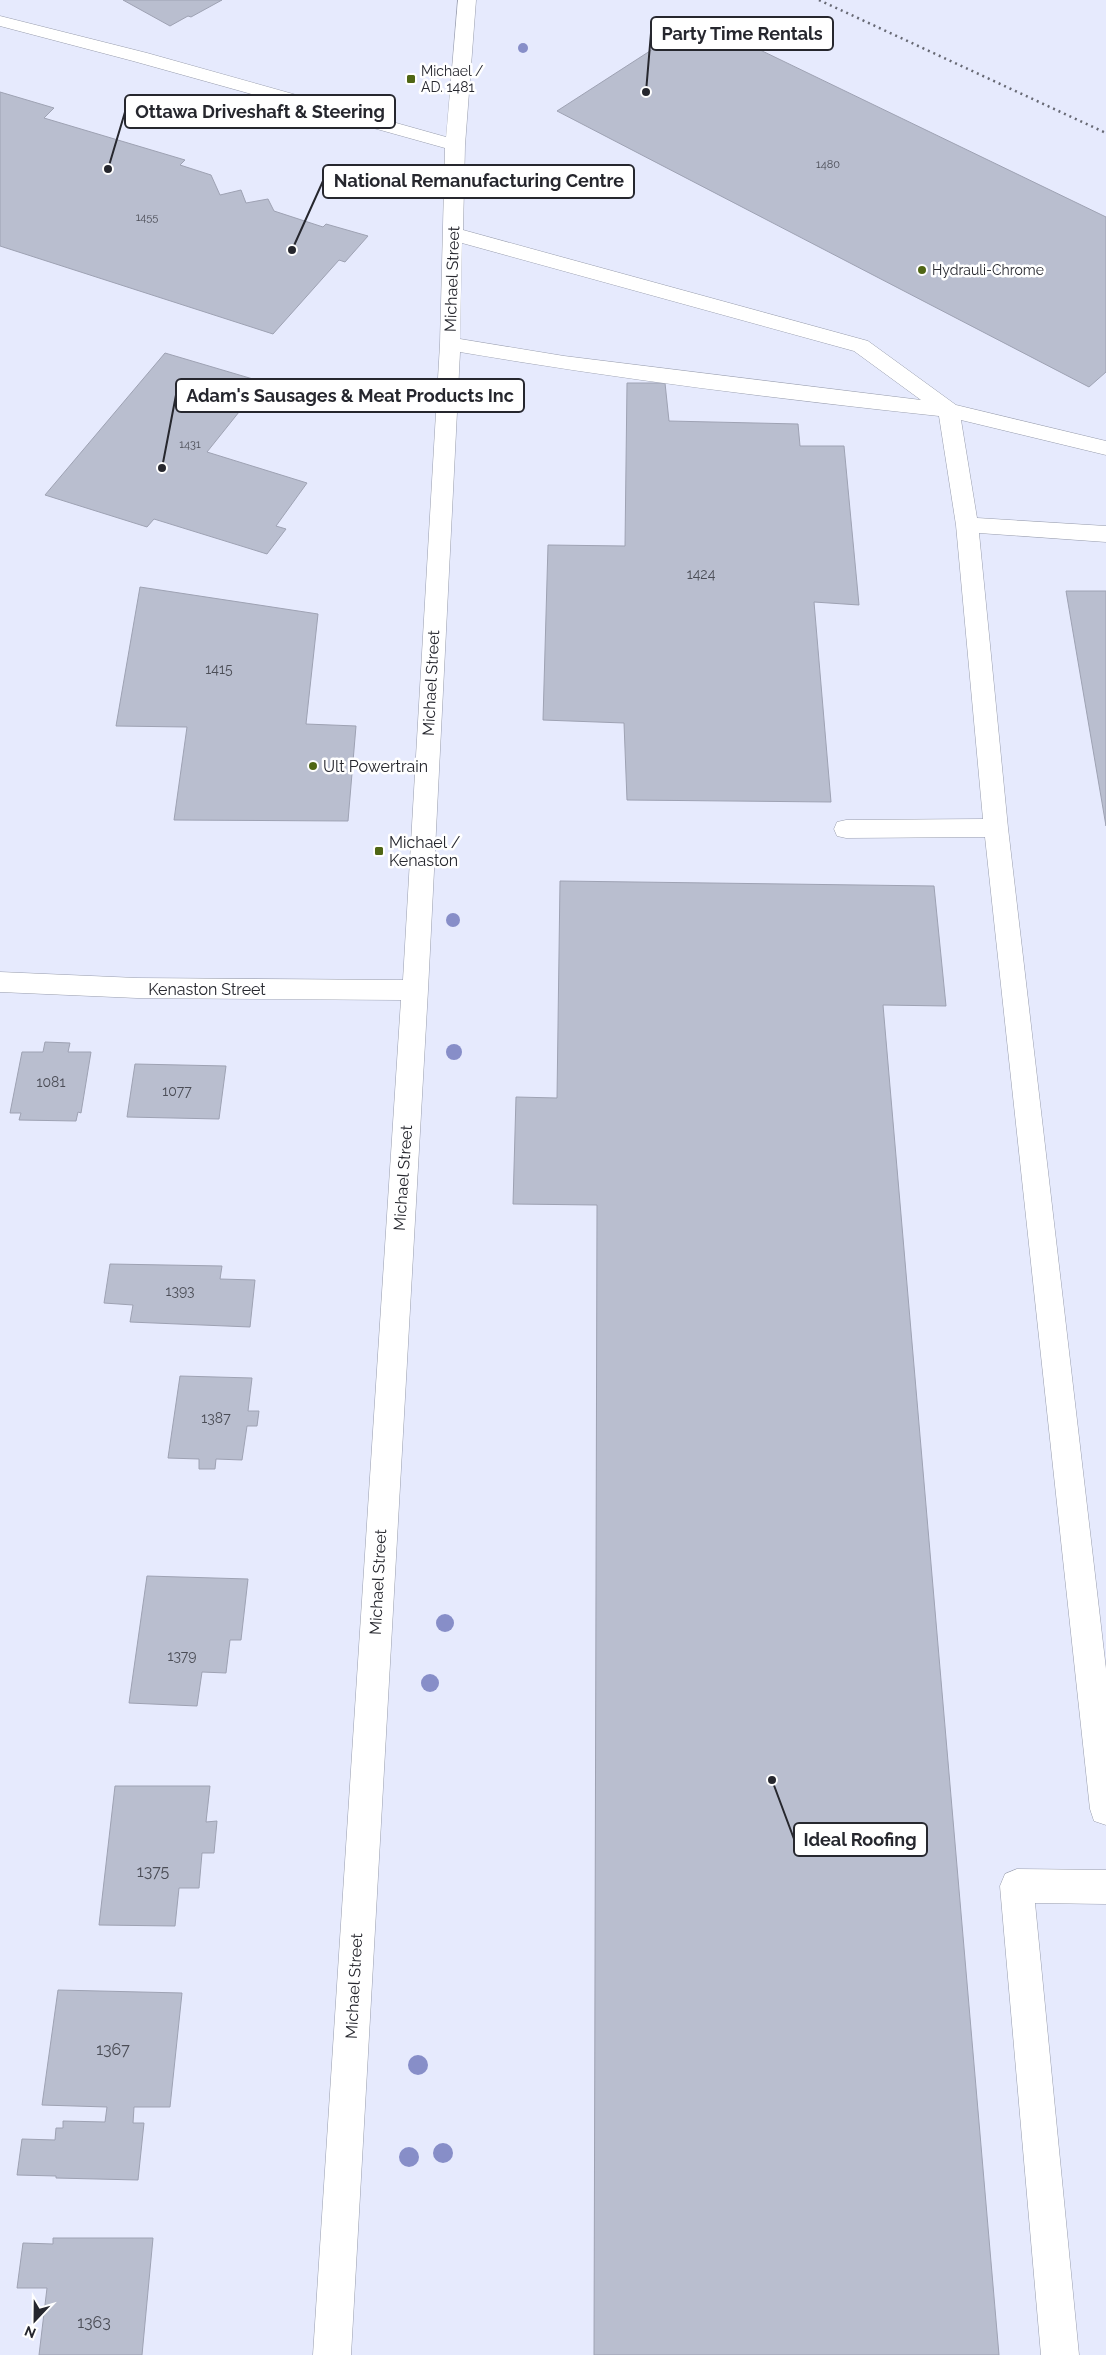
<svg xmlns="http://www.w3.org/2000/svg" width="1106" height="2355" font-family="Raleway,sans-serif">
<rect width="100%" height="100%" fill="#e6eafd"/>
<path fill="#b9becf" stroke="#9ea2b3" d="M123 0H222L191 17 188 16 170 26Z
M698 20 1106 217V372L1089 387 557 111Z
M0 92 54 108 44 118 185 160 180 165 211 175 220 195 241 190 246 203 268 199 274 211 323 227 326 224 368 236 345 262 339 260 273 334 0 246Z
M165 353 263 382 207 452 307 483 276 526 286 529 267 554 154 519 147 527 45 495Z
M627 383H665L669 421 798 424 800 446H844L859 605 814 602 831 802 627 800 624 723 543 720 548 545 625 546Z
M140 587 318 614 306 724 356 726 348 821 174 820 187 727 116 726Z
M1066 591H1106V826Z
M560 881 934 886 946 1006 883 1005 999 2355H594L597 1205 513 1204 516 1097 557 1098Z
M45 1042 70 1043 68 1052H91L81 1113 78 1112 76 1121 19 1120 21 1113H10L22 1052H43Z
M135 1064 226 1066 219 1119 127 1117Z
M110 1264 222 1266 220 1279 255 1280 250 1327 130 1322 133 1305 104 1303Z
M180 1376 252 1378 248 1411H259L257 1426H247L242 1460 216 1459 215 1469H199V1459L168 1458Z
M147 1576 248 1579 241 1640H230L226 1673 202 1672 197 1706 129 1703Z
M115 1786H210L206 1822 217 1821 214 1853H202L199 1888H179L175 1926 99 1925Z
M58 1990 182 1993 170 2107H134L133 2123H144L138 2180 56 2178V2176L17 2175 22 2139 55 2140 56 2128H63V2121L105 2122 107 2107 42 2105Z
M53 2238H153L142 2355H39L47 2288H17L23 2243 53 2244Z"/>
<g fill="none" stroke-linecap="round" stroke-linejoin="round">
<defs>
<path id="minor" d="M458 0H476L465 145 463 230 868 341 956 405 1106 441V455L961 420 977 518 1106 526V542L979 533 1008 828 1106 1669V1825L1094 1821 1090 1809 985 837 846 838 837 836 834 829 837 822 846 820 983 819 956 525 939 416C779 399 619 379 460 352L428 990 351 2355H313L401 1000 137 998 0 992V972L137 978 403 980 440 344 445 148 133 61 0 26V16L147 53 446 137ZM462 243 854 351 921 400 564 356 460 339Z
M1017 1869 1106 1870V1904L1035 1903 1079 2355H1041L1000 1886 1005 1874Z"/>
</defs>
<use href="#minor" stroke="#989dad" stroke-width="1"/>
<use href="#minor" fill="#fff" fill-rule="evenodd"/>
<path stroke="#676974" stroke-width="2.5" stroke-dasharray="2 4" stroke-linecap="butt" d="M819 0 1106 133"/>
</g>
<g fill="#878ec8">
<circle cx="523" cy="48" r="5"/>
<circle cx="453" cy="920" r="7"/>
<circle cx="454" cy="1052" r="8"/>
<circle cx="445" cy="1623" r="9"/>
<circle cx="430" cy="1683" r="9"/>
<circle cx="418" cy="2065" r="10"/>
<circle cx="443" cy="2153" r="10"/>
<circle cx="409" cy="2157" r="10"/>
</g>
<g fill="#4f6614" stroke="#fff" stroke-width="2">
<rect x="406" y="74" width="10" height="10" rx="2.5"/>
<circle cx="922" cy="270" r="5"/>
<circle cx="313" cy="766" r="5"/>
<rect x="374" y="846" width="10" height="10" rx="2.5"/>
</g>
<g text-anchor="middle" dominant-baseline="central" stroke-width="5" stroke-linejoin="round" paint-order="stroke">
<g font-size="11" fill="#4b4d56">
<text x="828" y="164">1480</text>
<text x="147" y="217">1455</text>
<text x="190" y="444">1431</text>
</g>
<g font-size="14" fill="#26272e" stroke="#fff" text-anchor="start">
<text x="421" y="71">Michael /<tspan x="421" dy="16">AD. 1481</tspan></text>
<text x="932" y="270">Hydrauli-Chrome</text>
</g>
<g font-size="14" fill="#4b4d56">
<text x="701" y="574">1424</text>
<text x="219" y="669">1415</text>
<text x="51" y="1082">1081</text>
<text x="177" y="1091">1077</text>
<text x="180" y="1291">1393</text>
<text x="216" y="1418">1387</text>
<text x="182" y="1656">1379</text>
</g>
<g font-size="16" fill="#26272e" stroke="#fff">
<text transform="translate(452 279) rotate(-88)">Michael Street</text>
<text transform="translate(431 683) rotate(-87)">Michael Street</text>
<text x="207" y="989">Kenaston Street</text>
<text transform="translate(403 1178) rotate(-86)">Michael Street</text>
<text transform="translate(378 1582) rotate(-87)">Michael Street</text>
<text transform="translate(354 1986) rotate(-87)">Michael Street</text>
</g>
<g font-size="16" fill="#26272e" stroke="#fff" text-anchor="start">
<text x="323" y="766">Ult Powertrain</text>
<text x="389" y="842">Michael /<tspan x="389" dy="18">Kenaston</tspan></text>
</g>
<g font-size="16" fill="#4b4d56">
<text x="153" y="1871">1375</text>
<text x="113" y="2049">1367</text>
<text x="94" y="2322">1363</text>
</g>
</g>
<path fill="none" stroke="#26272e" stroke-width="2" d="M646 92L651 33M108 169L125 112M292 250L323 181M162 468L176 395M772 1780L794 1839"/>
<g fill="#26272e" stroke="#fff" stroke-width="2">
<circle cx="646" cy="92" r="5"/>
<circle cx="108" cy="169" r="5"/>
<circle cx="292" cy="250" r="5"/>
<circle cx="162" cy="468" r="5"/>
<circle cx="772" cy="1780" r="5"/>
</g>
<g fill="#fff" stroke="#26272e" stroke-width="2">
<rect x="651" y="17" width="182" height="33" rx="5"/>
<rect x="125" y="95" width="270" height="33" rx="5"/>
<rect x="323" y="165" width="311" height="33" rx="5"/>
<rect x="176" y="379" width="348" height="33" rx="5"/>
<rect x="794" y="1823" width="133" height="33" rx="5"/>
</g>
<g font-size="18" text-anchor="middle" font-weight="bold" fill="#26272e">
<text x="742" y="40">Party Time Rentals</text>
<text x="260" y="118">Ottawa Driveshaft &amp; Steering</text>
<text x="479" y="187">National Remanufacturing Centre</text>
<text x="350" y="402">Adam's Sausages &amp; Meat Products Inc</text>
<text x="860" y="1846">Ideal Roofing</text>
</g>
<g transform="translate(35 2320) rotate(202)" stroke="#ffffff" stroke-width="4" paint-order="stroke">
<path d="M0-4L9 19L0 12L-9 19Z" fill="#26272e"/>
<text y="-8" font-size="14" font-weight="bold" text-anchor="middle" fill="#26272e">N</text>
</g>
</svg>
